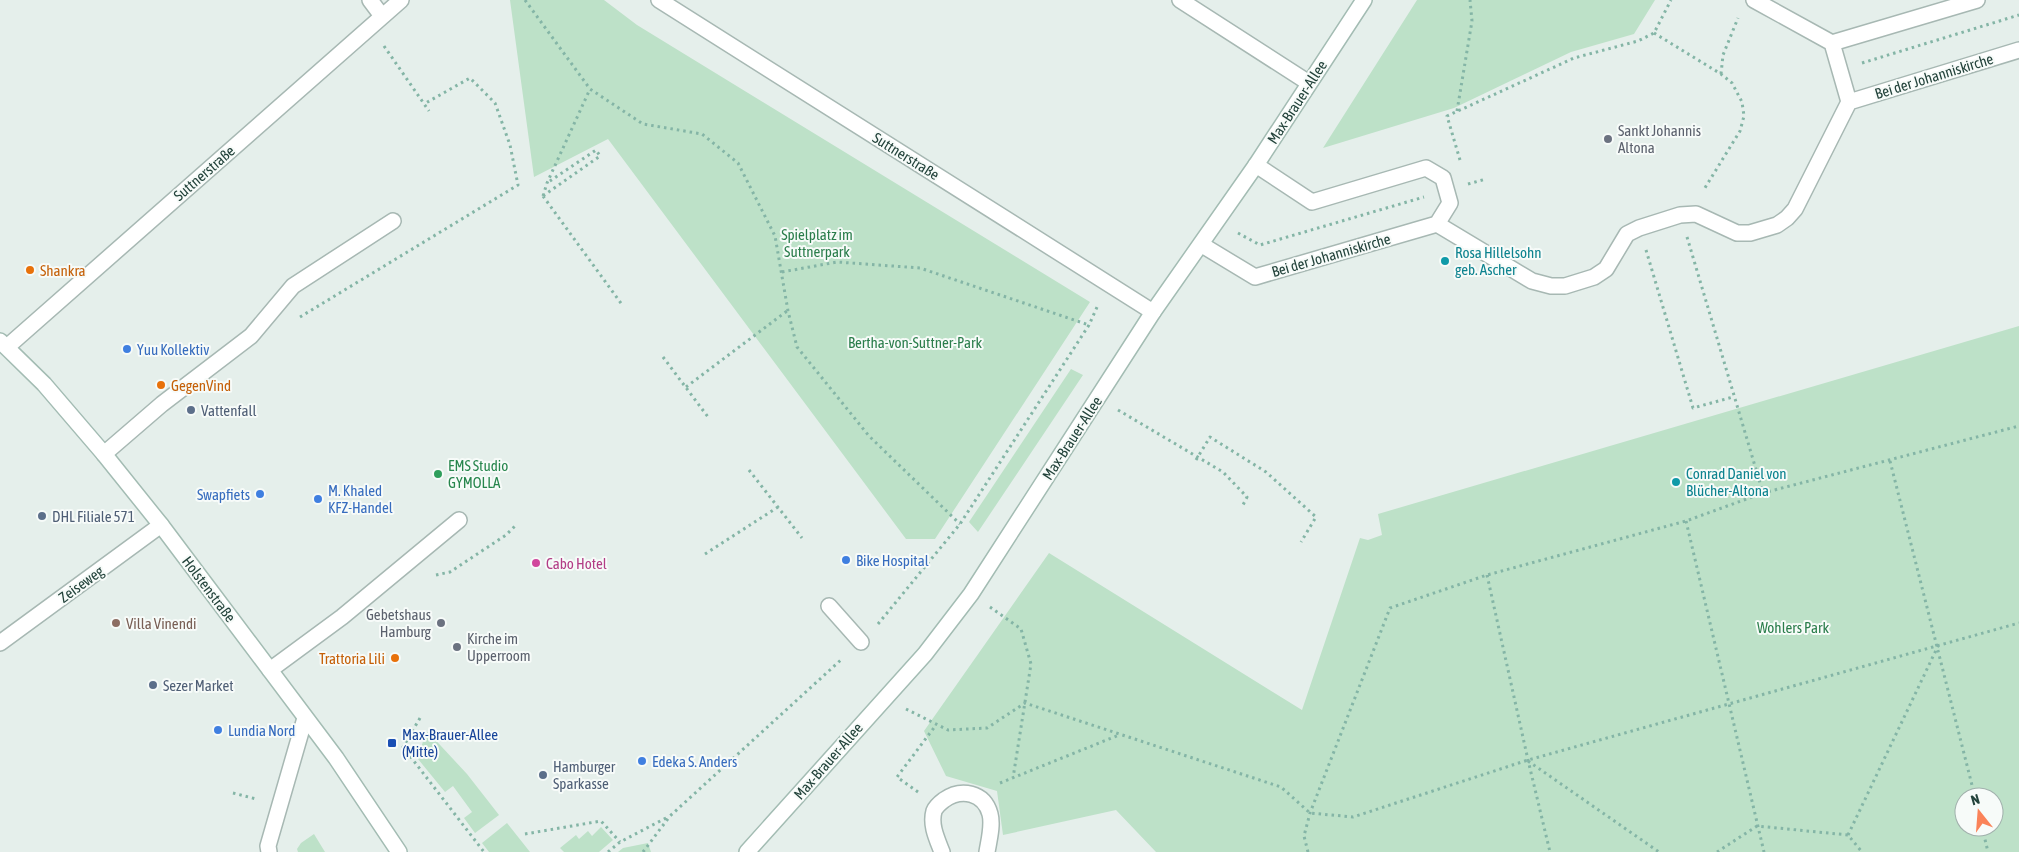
<svg xmlns="http://www.w3.org/2000/svg" width="2019" height="852" font-family="'Asap Condensed',sans-serif">
<rect width="100%" height="100%" fill="#e5efeb"/>
<path fill="#bde1c8" fill-rule="evenodd" d="M510 0H604L637 25 1090 302 935 539H906L608 139 534 177Z
M1417 0H1655L1634 34 1571 52 1454 108 1323 148Z
M2019 326V852H1156L1116 810 1003 835 997 791 946 776 924 731 1049 553 1302 710 1360 538 1368 540 1382 535 1378 514ZM1964 797H1994V827H1964Z
M1071 369 1083 375 978 532 969 522Z
M428 732 467 774 499 815 475 833 464 818 472 812 453 786 445 792 418 759 425 734Z
M507 823 530 852H489L482 843Z
M601 827 613 840 599 852H564L560 848 576 835 579 839 588 831 592 836Z
M314 834 325 852H298L297 849 301 843Z
M648 843 651 852H618L623 848Z"/>
<g fill="none" stroke-linecap="round" stroke-linejoin="round">
<defs>
<path id="service" d="M1180 0 1309 83
M104 454 162 404 251 336 293 286 393 221
M829 606 861 642
M270 670 342 617 459 520
M269 852 268 846 305 718"/>
<path id="minor" d="M370 0 382 16
M659 0 1153 312
M1754 0 1832 43 1977 0
M1849 102 2019 50
M1437 224 1532 281 1551 286H1565L1594 277 1606 269 1627 234 1639 228 1680 215 1696 214 1737 233H1750L1777 225 1787 218 1795 209 1849 102 1832 43
M1202 245 1255 277 1437 224 1450 203 1443 178 1426 168 1312 202 1256 165
M7 347 401 0
M0 643 161 525
M942 852C937 839 930 825 934 811 936 806 940 803 944 800 961 788 984 792 990 814 993 825 989 840 987 852"/>
<path id="secondary" d="M0 341 44 384 104 454 161 525 336 758 399 852
M747 852 925 654 971 594 1153 312 1256 165 1364 0"/>
</defs>
<use href="#service" stroke="#a7b8b3" stroke-width="18"/>
<use href="#minor" stroke="#a7b8b3" stroke-width="18"/>
<use href="#secondary" stroke="#a3bcb3" stroke-width="18"/>
<path stroke="#84b5a6" stroke-width="3" stroke-dasharray="2.5 4" stroke-linecap="butt" d="M525 0 590 89 643 124 702 134 738 163 775 236 788 311 797 347 869 436 960 524
M1654 33 1721 74 1732 83 1742 102 1744 116 1740 131 1703 191
M384 46 429 111
M1862 63 2019 15
M1721 74 1723 55 1738 18
M1457 111 1472 21 1470 0
M1460 160 1447 116 1574 58 1638 41 1654 33 1671 0
M1468 184 1486 179
M543 196 600 156 596 150 547 183
M543 196 623 306
M543 196 547 183 590 89
M1238 233 1260 245 1424 197
M1687 237 1763 493
M1646 250 1693 408 1733 397
M782 272 837 262 920 268 1089 325
M300 317 518 185 510 145 495 103 470 78 424 104
M663 357 708 417
M686 387 787 311
M1118 410 1223 472 1247 497 1243 505
M1196 460 1210 437 1266 472 1316 517 1301 542
M1890 461 1975 797
M749 470 802 538
M1686 521 1764 852
M705 554 778 507
M436 575 450 572 506 535 516 525
M1487 575 1528 760 1550 852
M990 607 1021 629 1031 664 1013 778
M878 624 960 524 1089 325 1098 305
M906 709 948 730 987 728 1025 703 1281 787 1310 813 1353 817 1528 760 2019 623
M420 718 403 747 484 852
M1528 761 1659 852
M1000 783 1119 735
M918 792 897 777 936 725
M233 793 256 799
M1982 827 1988 852
M525 834 601 821 620 842
M1848 835 1938 646
M608 852 620 842 668 817
M643 852 670 816 843 658
M1308 852 1304 836 1310 813 1390 608 1487 575 1686 521 1763 493 2019 426
M1717 852 1757 826 1848 835 1862 852"/>
<use href="#service" stroke="#fff" stroke-width="15"/>
<use href="#minor" stroke="#fff" stroke-width="15"/>
<use href="#secondary" stroke="#fff" stroke-width="15"/>
</g>
<g fill="#6b7280" stroke="#f7fbf9" stroke-width="2">
<circle cx="1608" cy="139" r="5"/>
<circle cx="441" cy="623" r="5"/>
<circle cx="457" cy="647" r="5"/>
</g>
<g fill="#0f9aa8" stroke="#f7fbf9" stroke-width="2">
<circle cx="1445" cy="261" r="5"/>
<circle cx="1676" cy="482" r="5"/>
</g>
<g fill="#e8710a" stroke="#f7fbf9" stroke-width="2">
<circle cx="30" cy="270" r="5"/>
<circle cx="161" cy="385" r="5"/>
<circle cx="395" cy="658" r="5"/>
</g>
<g fill="#3f7fe0" stroke="#f7fbf9" stroke-width="2">
<circle cx="127" cy="349" r="5"/>
<circle cx="260" cy="494" r="5"/>
<circle cx="318" cy="499" r="5"/>
<circle cx="846" cy="560" r="5"/>
<circle cx="218" cy="730" r="5"/>
<circle cx="642" cy="761" r="5"/>
</g>
<g fill="#5c6f8a" stroke="#f7fbf9" stroke-width="2">
<circle cx="191" cy="410" r="5"/>
<circle cx="42" cy="516" r="5"/>
<circle cx="153" cy="685" r="5"/>
<circle cx="543" cy="775" r="5"/>
</g>
<circle fill="#2e9e5b" stroke="#f7fbf9" stroke-width="2" cx="438" cy="474" r="5"/>
<circle fill="#d1479c" stroke="#f7fbf9" stroke-width="2" cx="536" cy="563" r="5"/>
<circle fill="#8d6e63" stroke="#f7fbf9" stroke-width="2" cx="116" cy="623" r="5"/>
<rect fill="#1a4fb4" stroke="#f7fbf9" stroke-width="2" x="387" y="738" width="10" height="10" rx="2.5"/>
<g text-anchor="middle" dominant-baseline="central" stroke-width="4" stroke-linejoin="round" paint-order="stroke">
<g font-size="15" fill="#23433b" stroke="#f7fbf9">
<text transform="translate(1934 76) rotate(-17)">Bei der Johanniskirche</text>
<text transform="translate(1297 102) rotate(-57)">Max-Brauer-Allee</text>
<text transform="translate(906 156) rotate(32)">Suttnerstraße</text>
<text transform="translate(204 173) rotate(-41)">Suttnerstraße</text>
<text transform="translate(1331 255) rotate(-16)">Bei der Johanniskirche</text>
<text transform="translate(1072 438) rotate(-57)">Max-Brauer-Allee</text>
<text transform="translate(81 584) rotate(-36)">Zeiseweg</text>
<text transform="translate(209 589) rotate(53)">Holstenstraße</text>
<text transform="translate(828 761) rotate(-49)">Max-Brauer-Allee</text>
</g>
<g font-size="15" fill="#5b616d" stroke="#f7fbf9" text-anchor="start">
<text x="1618" y="130">Sankt Johannis<tspan x="1618" dy="17">Altona</tspan></text>
<text x="431" y="614" text-anchor="end">Gebetshaus<tspan x="431" dy="17">Hamburg</tspan></text>
<text x="467" y="638">Kirche im<tspan x="467" dy="17">Upperroom</tspan></text>
</g>
<g font-size="15" fill="#2a7d4b" stroke="#f7fbf9">
<text x="817" y="234">Spielplatz im<tspan x="817" dy="17">Suttnerpark</tspan></text>
<text x="915" y="342">Bertha-von-Suttner-Park</text>
<text x="1793" y="627">Wohlers Park</text>
</g>
<g font-size="15" fill="#0d838f" stroke="#f7fbf9" text-anchor="start">
<text x="1455" y="252">Rosa Hillelsohn<tspan x="1455" dy="17">geb. Ascher</tspan></text>
<text x="1686" y="473">Conrad Daniel von<tspan x="1686" dy="17">Blücher-Altona</tspan></text>
</g>
<g font-size="15" fill="#c56008" stroke="#f7fbf9" text-anchor="start">
<text x="40" y="270">Shankra</text>
<text x="171" y="385">GegenVind</text>
<text x="385" y="658" text-anchor="end">Trattoria Lili</text>
</g>
<g font-size="15" fill="#366cbe" stroke="#f7fbf9" text-anchor="start">
<text x="137" y="349">Yuu Kollektiv</text>
<text x="328" y="490">M. Khaled<tspan x="328" dy="17">KFZ-Handel</tspan></text>
<text x="250" y="494" text-anchor="end">Swapfiets</text>
<text x="856" y="560">Bike Hospital</text>
<text x="228" y="730">Lundia Nord</text>
<text x="652" y="761">Edeka S. Anders</text>
</g>
<g font-size="15" fill="#4e5e75" stroke="#f7fbf9" text-anchor="start">
<text x="201" y="410">Vattenfall</text>
<text x="52" y="516">DHL Filiale 571</text>
<text x="163" y="685">Sezer Market</text>
<text x="553" y="766">Hamburger<tspan x="553" dy="17">Sparkasse</tspan></text>
</g>
<g font-size="15" fill="#27864d" stroke="#f7fbf9" text-anchor="start">
<text x="448" y="465">EMS Studio<tspan x="448" dy="17">GYMOLLA</tspan></text>
</g>
<g font-size="15" fill="#b23c85" stroke="#f7fbf9" text-anchor="start">
<text x="546" y="563">Cabo Hotel</text>
</g>
<g font-size="15" fill="#785e54" stroke="#f7fbf9" text-anchor="start">
<text x="126" y="623">Villa Vinendi</text>
</g>
<g font-size="15" fill="#164399" stroke="#f7fbf9" text-anchor="start">
<text x="402" y="734">Max-Brauer-Allee<tspan x="402" dy="17">(Mitte)</tspan></text>
</g>
</g>
<g transform="translate(1979 812) rotate(343)"><circle r="24" fill="#f7fbf9" stroke="#a2b1ad"/>
<path d="M0-4L9 19L0 12L-9 19Z" fill="#fa8359"/>
<text y="-8" font-size="14" font-weight="bold" text-anchor="middle" fill="#23433b">N</text>
</g>
</svg>
